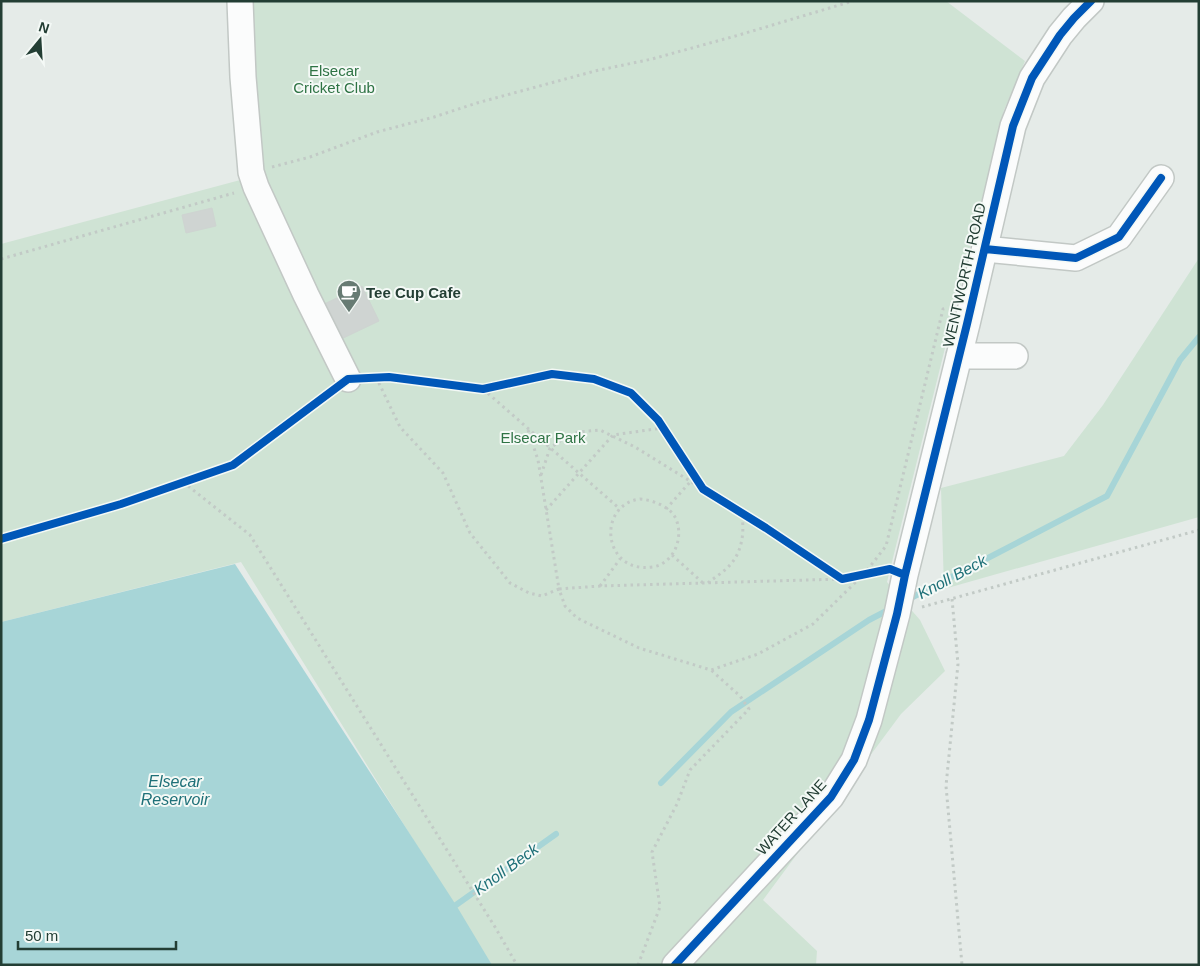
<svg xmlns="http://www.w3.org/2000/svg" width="1200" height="966" font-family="Helvetica,sans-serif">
<rect width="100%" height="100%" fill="#e5ebe8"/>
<path fill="#cfe3d4" d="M248 1H946L1025 61 1004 110 887 582 920 620 945 671 901 714 763 900 817 951 816 965H491L241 562 1 622V244L244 179Z
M1199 258V517L944 589 941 488 1064 456 1103 405Z"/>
<path fill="#a7d5d7" d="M235 564 456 905 492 965H1V622Z"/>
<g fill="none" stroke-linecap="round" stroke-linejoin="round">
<path stroke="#a7d5d7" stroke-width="6" d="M907 600 1107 496 1180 360 1199 337
M661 783 731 712 869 620 892 608
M456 905 556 834"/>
</g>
<path fill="#cfd4d2" stroke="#ced4d1" d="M212 208 216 226 186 233 182 215Z
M362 286 379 321 337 341 320 306Z"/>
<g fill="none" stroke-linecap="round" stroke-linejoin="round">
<defs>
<path id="minor" d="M240 1 243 77 251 172 256 187 306 295 348 379
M985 249 1076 258 1119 237 1161 178
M959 356H1015
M675 965 831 797 854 760 869 720 897 614 905 575 967 324 1013 126 1032 78 1060 35 1074 18 1091 1"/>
</defs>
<use href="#minor" stroke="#c2c8c5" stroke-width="28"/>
<path stroke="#c2cac6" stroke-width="3" stroke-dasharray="2.5 4" stroke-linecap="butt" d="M272 167 310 157 377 132 434 117 477 103 595 71 652 59 739 35 853 1
M1 259 234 193
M376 377 400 427 443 473 470 533 510 583 529 593 542 596 559 589 565 606 577 618 639 648 711 670 758 654 813 624 865 573 886 546 943 309 948 308
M483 389 620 509
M528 430 538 460 559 589 600 586 842 579
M541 475 550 448 563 439 578 432 600 430 635 447 703 489
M183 482 250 535 495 927 517 965
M640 499C653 500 671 507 676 519 684 538 674 564 652 567 603 574 596 505 640 499Z
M666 509 691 481
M546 510 613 435 662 428
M672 555 703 583
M708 583C715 577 724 572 730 565 743 551 745 529 741 512
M600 586 620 559
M952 599 958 664 946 786 962 965
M922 607 1199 530
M638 965 660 907 652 852 677 804 690 770 749 709 740 696 711 670"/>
<use href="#minor" stroke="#fbfcfc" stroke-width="25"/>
<defs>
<path id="cycleway" d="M985 249 1076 258 1119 237 1161 178
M1 539 121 504 233 465 348 379 389 377 483 389 552 374 594 379 631 393 658 420 703 489 766 528 842 579 890 569 905 575
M675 965 831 797 854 760 869 720 897 614 905 575 967 324 1013 126 1032 78 1060 35 1074 18 1091 1"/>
</defs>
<use href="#cycleway" stroke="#f4f9f6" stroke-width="11"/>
<use href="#cycleway" stroke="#0057b8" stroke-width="8"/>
</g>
<defs>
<symbol id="cafe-pin" viewBox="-11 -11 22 30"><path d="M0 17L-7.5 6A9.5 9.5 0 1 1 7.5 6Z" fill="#677b73" stroke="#f4f9f6"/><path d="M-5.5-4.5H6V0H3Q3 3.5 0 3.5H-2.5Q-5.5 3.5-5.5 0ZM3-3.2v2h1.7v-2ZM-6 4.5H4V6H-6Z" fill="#fff"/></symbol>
</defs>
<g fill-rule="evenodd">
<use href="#cafe-pin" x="335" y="278" width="28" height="38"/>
</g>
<g text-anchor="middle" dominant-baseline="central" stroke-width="4" stroke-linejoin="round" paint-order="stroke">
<g font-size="15" fill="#2e7344" stroke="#f4f9f6">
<text x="334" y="70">Elsecar<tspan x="334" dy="17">Cricket Club</tspan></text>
<text x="543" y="437">Elsecar Park</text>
</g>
<g font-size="15" fill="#233e34" stroke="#f4f9f6">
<text transform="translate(964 275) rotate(-77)">WENTWORTH ROAD</text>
<text transform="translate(791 817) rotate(-48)">WATER LANE</text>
</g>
<g font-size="15" font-weight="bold" fill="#233e34" stroke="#f4f9f6" text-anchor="start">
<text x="366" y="292">Tee Cup Cafe</text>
</g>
<g font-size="16" font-style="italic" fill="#1e7078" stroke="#f4f9f6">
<text transform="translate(952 577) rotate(-28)">Knoll Beck</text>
<text x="175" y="781">Elsecar<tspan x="175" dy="18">Reservoir</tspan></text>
<text transform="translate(506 869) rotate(-36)">Knoll Beck</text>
</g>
</g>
<rect width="1200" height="966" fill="none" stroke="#233e34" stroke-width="5"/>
<g transform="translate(40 40) rotate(18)" stroke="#f4f9f6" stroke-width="4" paint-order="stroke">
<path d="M0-4L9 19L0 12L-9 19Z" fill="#233e34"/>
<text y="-8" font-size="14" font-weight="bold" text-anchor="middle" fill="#233e34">N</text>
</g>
<path d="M18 941v8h158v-8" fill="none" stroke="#233e34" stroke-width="2.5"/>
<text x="25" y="941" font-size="15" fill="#233e34" stroke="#f4f9f6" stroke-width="4" paint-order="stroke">50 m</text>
</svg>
